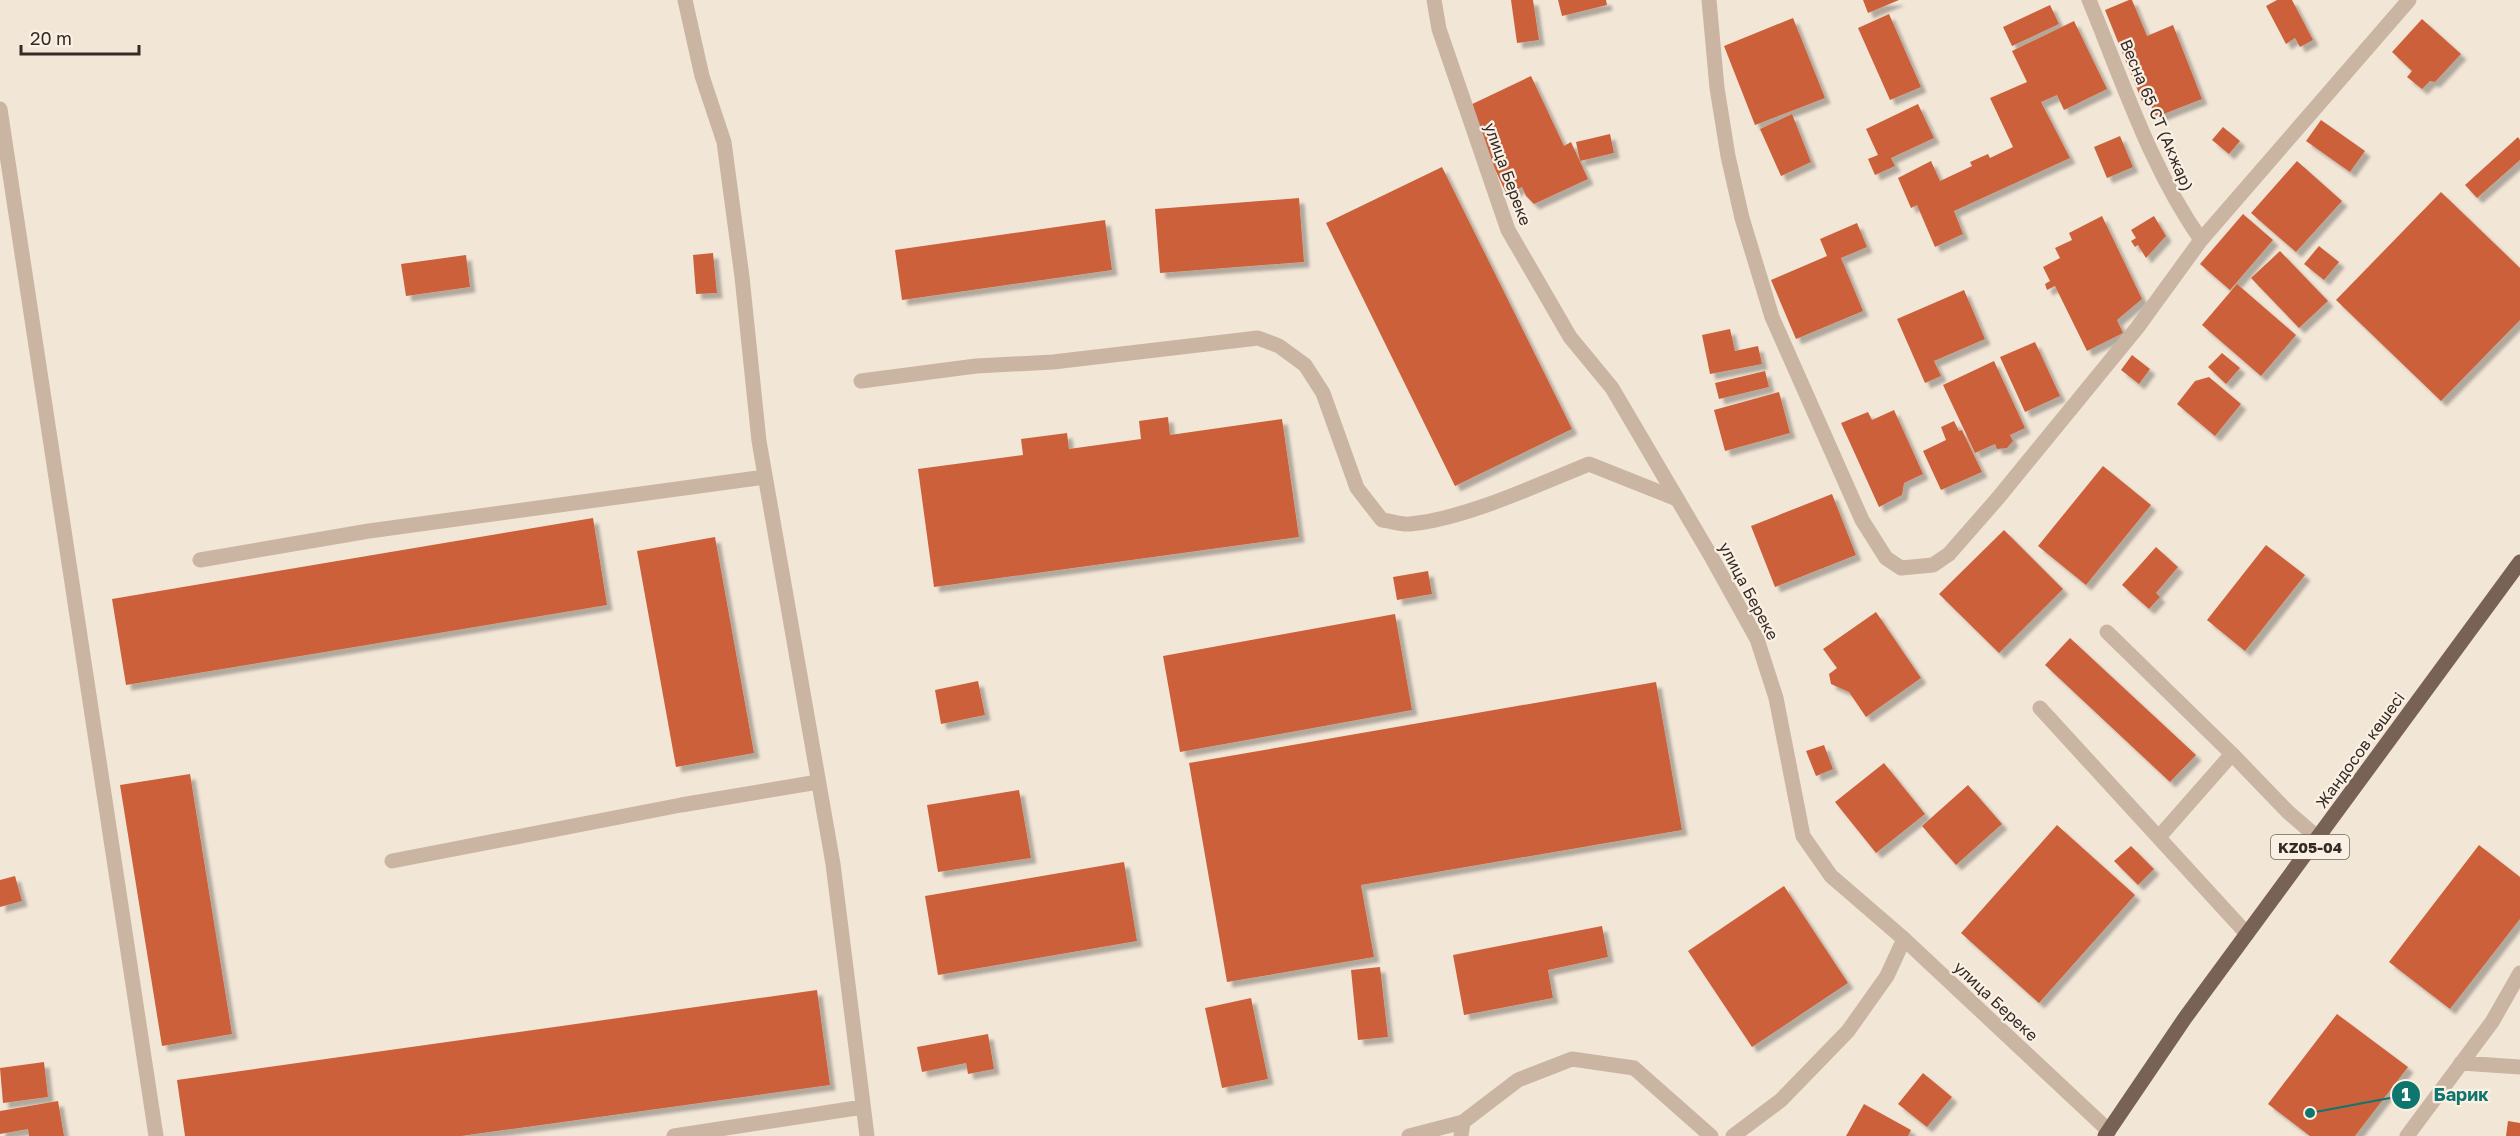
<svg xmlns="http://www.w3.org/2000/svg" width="2520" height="1136" font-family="'Golos Text',sans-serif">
<defs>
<filter id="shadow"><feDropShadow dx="5.5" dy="5.5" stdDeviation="1.5" flood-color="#0004"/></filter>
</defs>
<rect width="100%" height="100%" fill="#f2e6d7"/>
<path fill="#cc613a" filter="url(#shadow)" d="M1511 0H1533L1539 40 1517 43Z
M1558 0H1606L1607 5 1562 16Z
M1863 0H1899L1868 13Z
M2129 0H2132L2147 36 2173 25 2202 99 2156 117 2148 99 2142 101 2105 10Z
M2277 0H2292L2313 40 2300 47 2295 38 2286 44 2266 6Z
M2050 5 2059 24 2012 46 2003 27Z
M1889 14 1921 87 1890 100 1858 28Z
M1793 18 1825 98 1755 125 1724 46Z
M2422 19 2461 54 2435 82 2430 81 2422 89 2407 77 2412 71 2392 52Z
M2074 21 2107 89 2064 110 2057 95 2041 102 2070 158 1954 211 1963 234 1935 247 1917 205 1911 208 1898 178 1931 161 1940 181 1972 166 1970 162 1988 154 1990 158 2013 147 1990 98 2027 82 2012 51Z
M1531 76 1564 146 1571 142 1588 179 1534 204 1526 196 1522 187 1507 195 1466 107Z
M1918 104 1934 138 1891 158 1895 166 1875 175 1868 159 1878 155 1866 129Z
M1792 114 1811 162 1781 176 1760 129Z
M2321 120 2365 151 2350 172 2306 141Z
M2223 127 2240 141 2229 154 2212 140Z
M1610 134 1614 153 1580 161 1576 142Z
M2120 136 2133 167 2107 178 2094 147Z
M2518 137 2520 140V160L2477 198 2465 185Z
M2297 161 2342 201 2296 252 2251 213Z
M1442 167 1572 429 1455 486 1326 223Z
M2441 192 2520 268V320L2441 401 2336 300Z
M1299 198 1304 262 1160 273 1155 209Z
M2243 214 2273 240 2230 290 2200 264Z
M2102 216 2142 299 2117 320 2123 333 2087 351 2055 286 2047 290 2045 284 2050 281 2043 267 2060 258 2055 248 2072 240 2069 233Z
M2154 216 2166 236 2146 258 2138 245 2135 247 2131 241 2136 238 2131 230Z
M1105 220 1112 270 902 300 895 250Z
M1857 223 1867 247 1841 258 1863 311 1796 339 1771 280 1827 256 1820 239Z
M2319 246 2339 262 2324 280 2304 264Z
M2280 251 2328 301 2299 328 2251 278Z
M713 253 717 293 696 294 693 255Z
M466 255 470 287 406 296 401 264Z
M2237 284 2296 335 2261 376 2202 325Z
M1964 290 1985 339 1934 361 1941 376 1925 383 1897 319Z
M1730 329 1735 351 1758 346 1762 364 1710 374 1702 335Z
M2035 342 2060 396 2025 412 2000 357Z
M2222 353 2240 368 2226 384 2208 367Z
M2132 355 2150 369 2139 384 2121 370Z
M1994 361 2025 428 2010 435 2013 441 2007 448 1997 449 1995 444 1975 453 1943 385Z
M1765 371 1769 387 1719 399 1715 383Z
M2209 377 2241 404 2215 436 2177 404 2195 381Z
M1779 392 1790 433 1725 451 1714 410Z
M1894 410 1923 474 1904 483 1902 495 1879 507 1841 423 1868 412 1872 420Z
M1168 417 1170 435 1282 419 1299 537 934 587 918 469 1023 455 1021 439 1067 433 1069 449 1141 439 1139 421Z
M1954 421 1959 431 1962 430 1982 472 1941 490 1923 451 1946 440 1941 427Z
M2103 466 2151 505 2086 585 2038 546Z
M1832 494 1856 555 1775 587 1751 526Z
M593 518 607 605 126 685 112 599Z
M2004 530 2063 589 1999 653 1939 594Z
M715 537 754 753 676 767 637 551Z
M2266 545 2305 575 2245 651 2207 620Z
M2156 547 2178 567 2156 593 2160 597 2149 609 2122 585Z
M1428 571 1432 594 1397 600 1393 577Z
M1876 612 1921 678 1866 717 1849 692 1831 684 1829 674 1837 668 1823 649Z
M1395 614 1412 710 1180 752 1163 656Z
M2070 638 2196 755 2170 782 2045 665Z
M978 681 985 715 941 724 935 690Z
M1656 682 1682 830 1361 885 1374 957 1227 982 1189 763Z
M1824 745 1833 769 1816 776 1806 751Z
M1884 763 1925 814 1876 853 1835 802Z
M190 774 232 1034 162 1046 120 785Z
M1968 785 2002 824 1956 865 1922 826Z
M1019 790 1031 858 938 872 927 805Z
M2057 825 2135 895 2039 1003 1961 933Z
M2479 845 2520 877V919L2450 1009 2389 962Z
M2131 846 2154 869 2138 885 2114 861Z
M1124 862 1137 941 938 975 925 896Z
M15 876 22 901 0 907V880Z
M1784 886 1848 983 1752 1047 1688 951Z
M1602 926 1608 957 1548 970 1553 998 1464 1015 1453 955Z
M1380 967 1388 1037 1358 1040 1351 970Z
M817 990 830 1085 461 1136H185L177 1080Z
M1251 998 1268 1079 1222 1088 1205 1008Z
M2337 1014 2408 1067 2355 1136H2310L2268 1104Z
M988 1034 994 1069 968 1074 966 1063 922 1072 917 1047Z
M44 1062 48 1097 3 1103 0 1068Z
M1923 1073 1952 1097 1927 1127 1898 1104Z
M58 1101 64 1136H29L28 1129 0 1134V1111Z
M1864 1104 1911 1130 1908 1136H1846Z
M2508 1121 2520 1123V1136H2506Z"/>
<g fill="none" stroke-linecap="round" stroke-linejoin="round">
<path stroke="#cab5a2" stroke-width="15" d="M861 381 976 366 1053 362 1258 338 1279 346 1305 365 1323 393 1357 488 1382 520C1391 521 1401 525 1410 524 1465 519 1537 485 1589 464L1677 499
M2107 632 2232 754
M2040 708 2247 934
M2159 837 2232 754 2288 812 2318 838
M1409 1136 1463 1122
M1461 1136 1463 1122 1518 1080 1572 1059 1634 1068 1711 1136
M1733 1136 1781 1100 1848 1031 1887 976 1904 939"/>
<path stroke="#cab5a2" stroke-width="15" d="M685 0 702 76 724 142 742 277 759 441 833 864 867 1136
M1434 0 1439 29 1508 230 1570 337 1612 388 1712 558 1757 639 1776 698 1803 836 1831 876 1904 939 2109 1131
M1709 0 1717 88 1728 156 1742 218 1772 317 1862 520 1886 558 1901 568 1933 565 1949 554 1998 498 2137 328 2201 240 2409 0
M2089 0C2123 82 2150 167 2201 240
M0 109 156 1136
M200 560 369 531 765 477
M392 861 681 805 818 782
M2461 1063 2520 1067
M674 1136 863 1107
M2407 1136 2492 1022 2520 973"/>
<path stroke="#786155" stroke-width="15" d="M2105 1136 2185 1018 2520 562"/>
</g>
<g text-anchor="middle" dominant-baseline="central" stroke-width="4.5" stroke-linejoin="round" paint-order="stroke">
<rect fill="#faf0e3" stroke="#70655e" stroke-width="1.5" x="2271" y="835" width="78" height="24" rx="4.5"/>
<g font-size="15" font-weight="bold" fill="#352a25">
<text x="2310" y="847">KZ05-04</text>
</g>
<g font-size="16" fill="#352a25" stroke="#faf0e3">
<text transform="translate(2157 115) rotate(67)">Весна 65 СТ (Акжар)</text>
<text transform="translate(1508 174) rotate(70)">улица Береке</text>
<text transform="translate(1749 591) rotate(62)">улица Береке</text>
<text transform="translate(2360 750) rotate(-54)">Жандосов көшесі</text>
<text transform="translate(1996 1001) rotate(43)">улица Береке</text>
</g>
</g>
<path fill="none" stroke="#0f766e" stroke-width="2" d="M2310 1113L2406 1095"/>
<g fill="#0f766e" stroke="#faf0e3" stroke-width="2">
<circle cx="2310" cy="1113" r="6"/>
<circle cx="2406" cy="1095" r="15"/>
</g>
<g font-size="18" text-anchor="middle" font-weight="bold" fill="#fff">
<text x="2406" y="1101">1</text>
</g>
<g font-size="18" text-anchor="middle" font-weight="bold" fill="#0f766e" stroke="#faf0e3" stroke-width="4.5" stroke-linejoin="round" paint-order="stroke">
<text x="2461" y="1101">Барик</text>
</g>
<path d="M21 45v9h118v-9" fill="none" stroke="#352a25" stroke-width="3"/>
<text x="30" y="45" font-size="18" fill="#352a25" stroke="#faf0e3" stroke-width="4.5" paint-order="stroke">20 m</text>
</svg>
